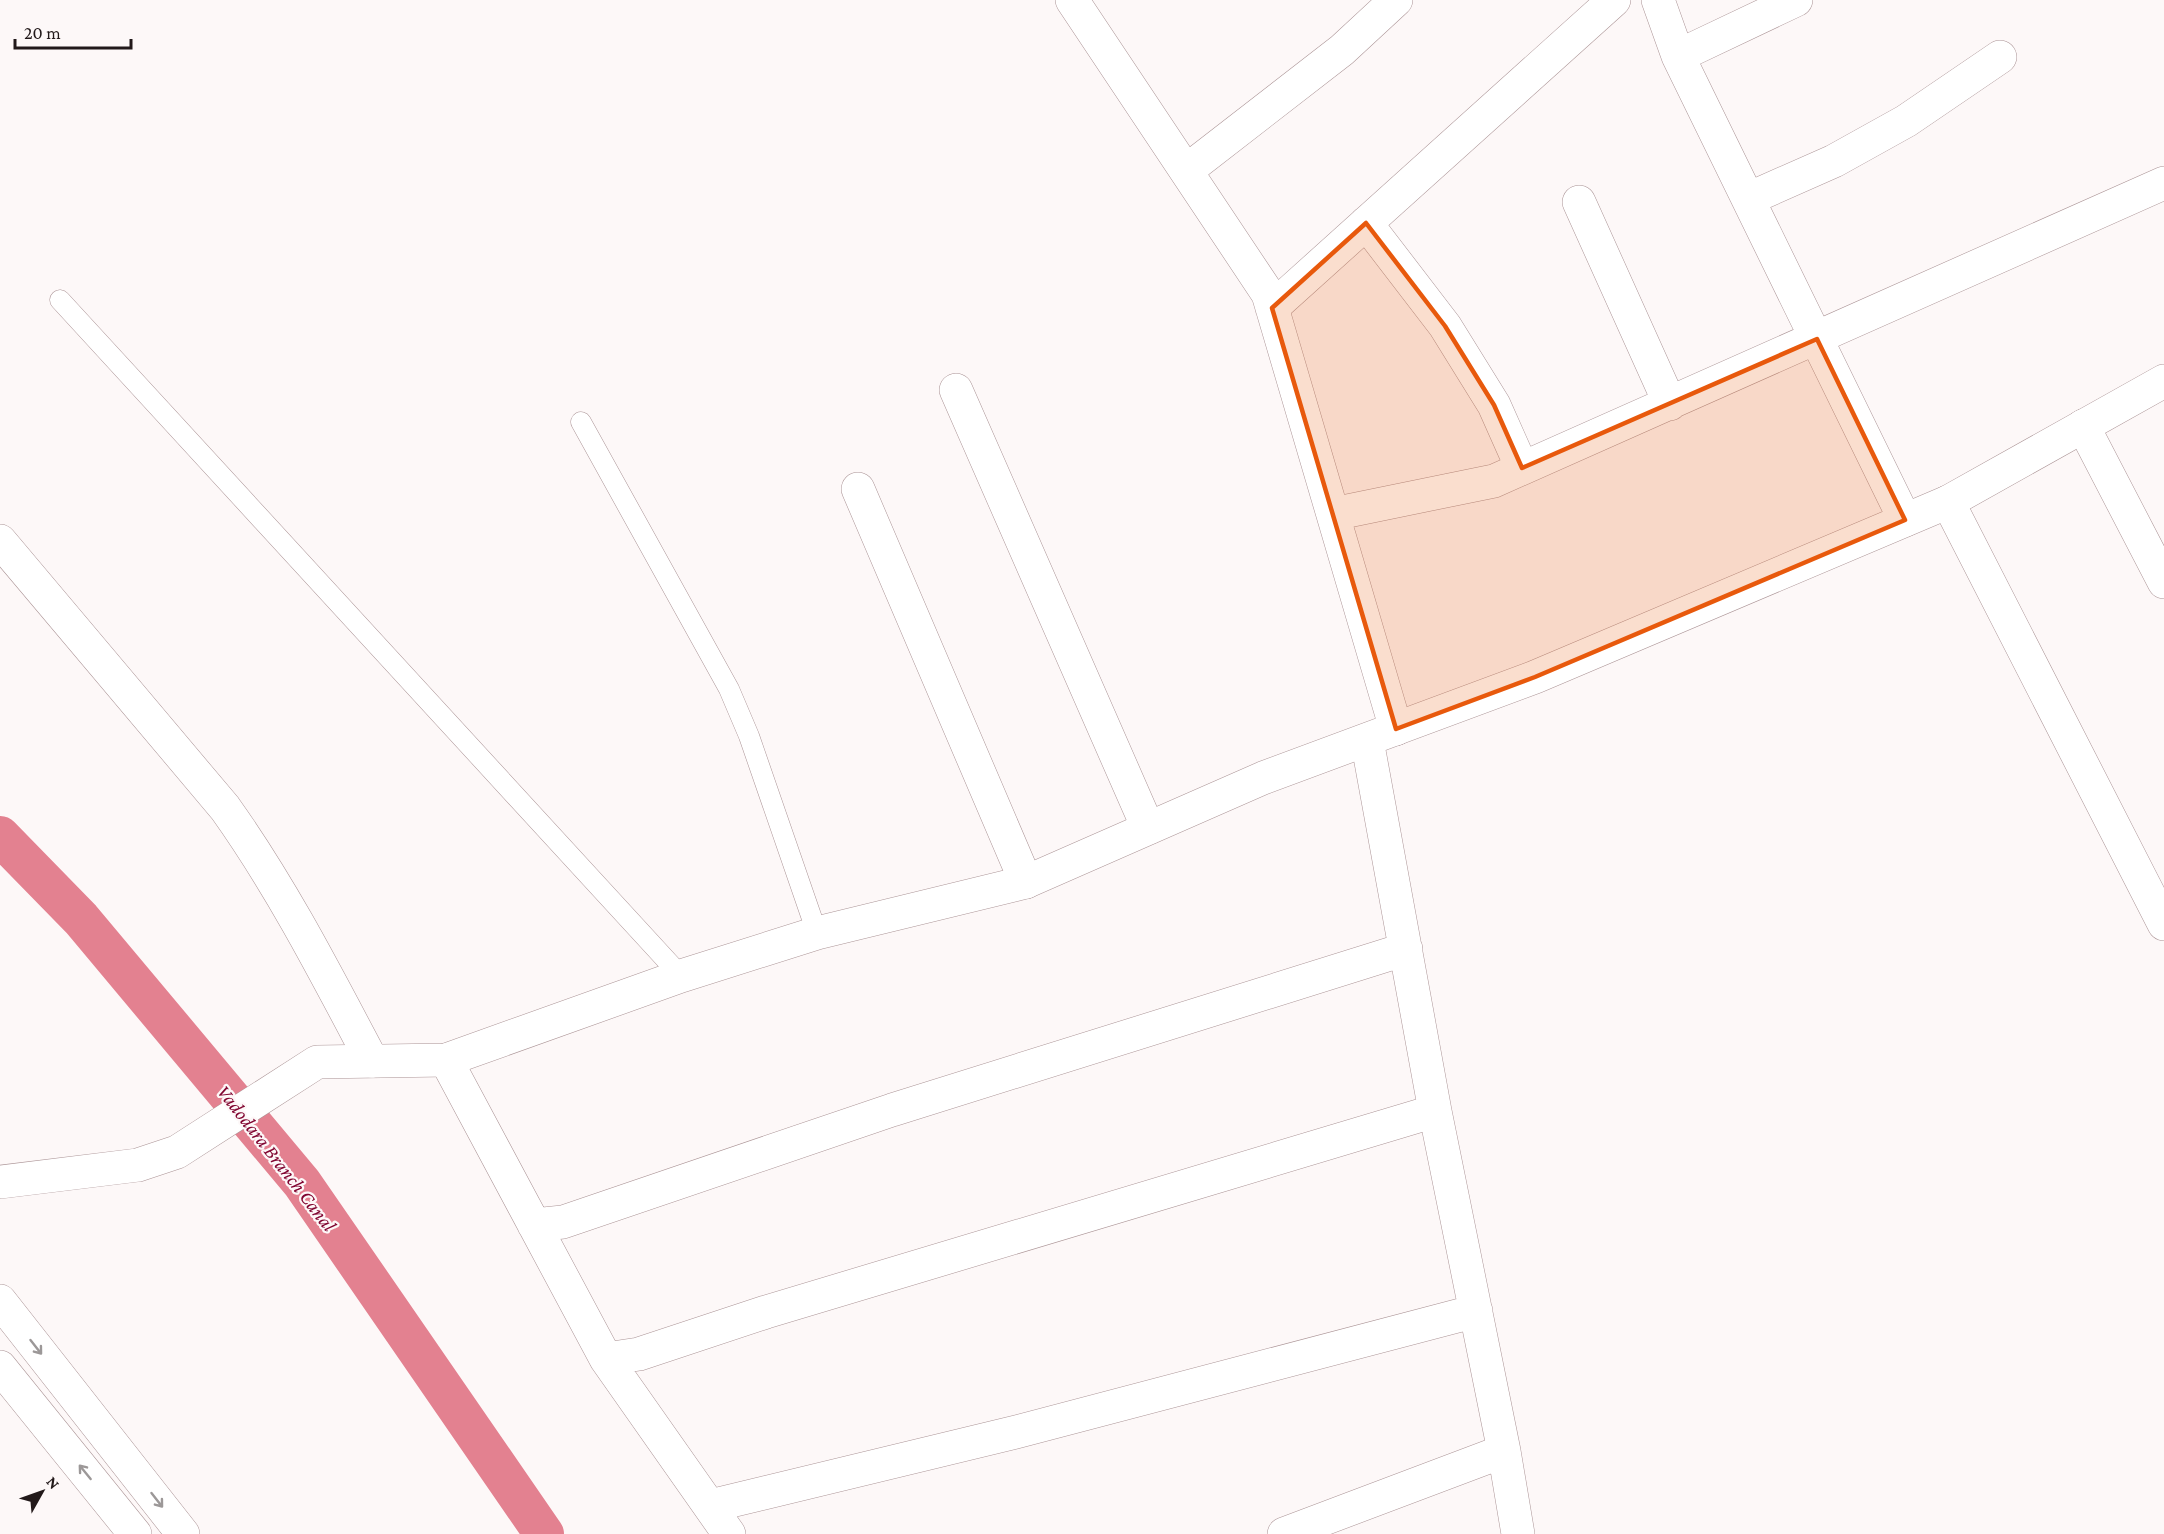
<svg xmlns="http://www.w3.org/2000/svg" width="2164" height="1534" font-family="'Crimson Pro',serif">
<rect width="100%" height="100%" fill="#fdf8f8"/>
<g fill="none" stroke-linecap="round" stroke-linejoin="round">
<path stroke="#e38190" stroke-width="40" d="M0 836 81 919 302 1183 544 1534"/>
<defs>
<path id="lane" d="M60 300 681 976
M581 422 729 689 749 736 817 933"/>
<path id="street" d="M1072 0 1268 294 1396 729
M1658 0 1678 56
M1796 0 1678 56 1905 520
M1186 171 1342 50 1396 0
M1748 199 1834 161 1906 121 2000 57
M1579 202 1670 404
M1366 223 1445 326 1494 405 1522 468
M1272 308 1614 0
M956 390 1148 828
M2083 426 2164 582
M858 489 1026 882
M1948 502 2164 924
M1333 514 1494 481 2164 183
M0 541 225 808C282 888 326 974 372 1061
M1367 740 1435 1111 1504 1451 1518 1534
M446 1060 606 1359 729 1534
M534 1225 563 1222 892 1110 1406 949
M606 1359 639 1354 766 1312 1435 1111
M710 1506 1016 1432 1476 1311
M1284 1534 1504 1451"/>
<path id="secondary" d="M0 1182 138 1165 177 1152 317 1062 446 1060 681 976 817 933 1026 882 1263 778 1535 677 1948 502 2164 381
M0 1301 183 1534
M0 1367 135 1534"/>
</defs>
<use href="#lane" stroke="#ac9597" stroke-width="21"/>
<use href="#street" stroke="#ac9597" stroke-width="34"/>
<use href="#secondary" stroke="#ac9597" stroke-width="34"/>
<use href="#lane" stroke="#fff" stroke-width="20"/>
<use href="#street" stroke="#fff" stroke-width="33"/>
<use href="#secondary" stroke="#fff" stroke-width="33"/>
</g>
<defs><path id="oneway-shaft" d="M-6 0H5M1.5-3L5.5 0L1.5 3" fill="none" stroke-width="1.6" stroke-linecap="round" stroke-linejoin="round" transform="scale(1.5)"/></defs>
<g stroke="#9c9898">
<use href="#oneway-shaft" transform="translate(36 1347) rotate(52)"/>
<use href="#oneway-shaft" transform="translate(85 1472) rotate(-129)"/>
<use href="#oneway-shaft" transform="translate(157 1500) rotate(52)"/>
</g>
<path fill="#e8590c" fill-opacity="0.2" stroke="#e8590c" stroke-width="4.5" stroke-linejoin="round" d="M1366 223 1445 326 1494 405 1522 468 1817 339 1905 520 1535 677 1396 729 1272 308Z"/>
<g text-anchor="middle" dominant-baseline="central" stroke-width="4.5" stroke-linejoin="round" paint-order="stroke">
<g font-size="20" font-style="italic" fill="#800530" stroke="#fdf8f8">
<text transform="translate(277 1158) rotate(52)">Vadodara Branch Canal</text>
</g>
</g>
<g transform="translate(42 1492) rotate(50)" stroke="#fdf8f8" stroke-width="4.5" paint-order="stroke">
<path d="M0-4.5L10 22L0 15L-10 22Z" fill="#22191a"/>
<text y="-9" font-size="16" font-weight="bold" text-anchor="middle" fill="#22191a">N</text>
</g>
<path d="M15 39v9h116v-9" fill="none" stroke="#22191a" stroke-width="3"/>
<text x="24" y="39" font-size="18" fill="#22191a" stroke="#fdf8f8" stroke-width="4.5" paint-order="stroke">20 m</text>
</svg>
